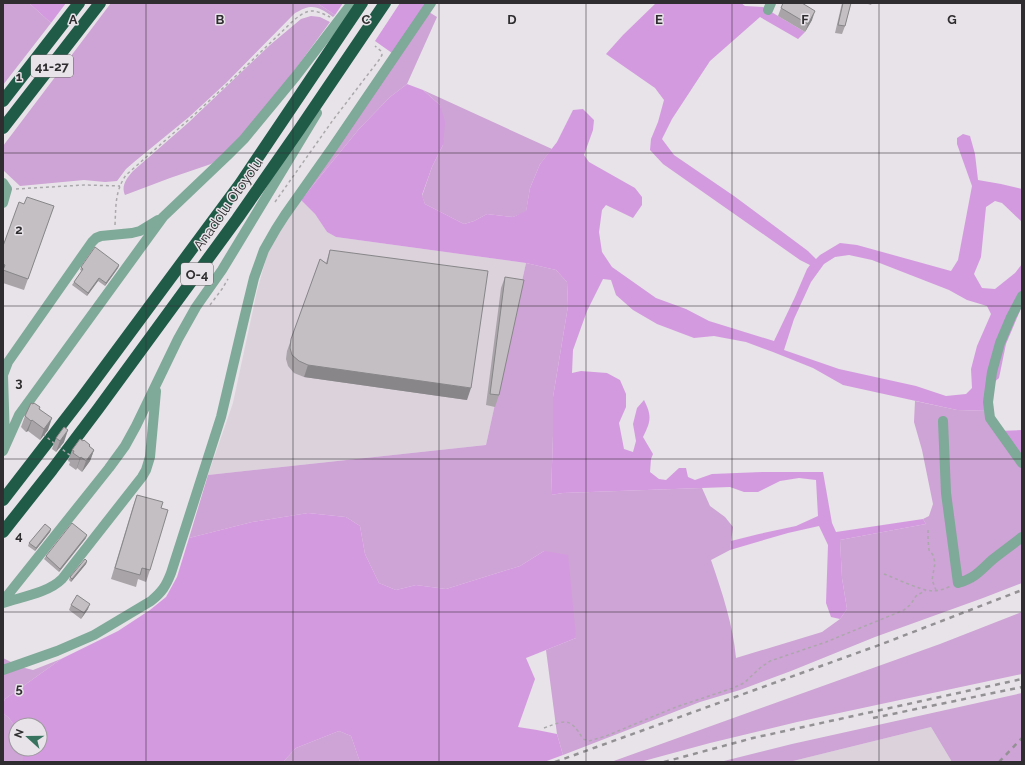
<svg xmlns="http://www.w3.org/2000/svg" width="1025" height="765" font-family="Raleway,sans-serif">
<rect width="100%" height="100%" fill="#e7e3e8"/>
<path fill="#dbd2dc" d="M301 200 315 214 327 232 336 237 526 263 486 445 208 475 233 403 257 291 264 266 269 249 280 231Z
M931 727 952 762H789Z"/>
<path fill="#cea3d5" d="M3 3H29L51 23 3 85Z
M111 3H317L335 15 333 17C318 6 312 3 295 13L227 82 189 117 134 162 126 169 117 181 105 182 84 180 20 186 3 170V146Z
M429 12 437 17 407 84 390 97 359 129 301 200Z
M311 16 320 17 330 22 283 86 252 124 221 157 211 164 170 178 125 195C121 186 126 179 133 171L188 123 270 45 301 19Z
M423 90 552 149 540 164 530 188 526 212 513 217 487 214 474 221 464 224 425 204 422 196 432 167 443 145 440 105Z
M526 263 556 270 567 282 568 306 553 397V435L551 495 563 493 702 488 710 506 725 517 733 527 730 550 711 560C722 592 733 625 736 658L822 632 840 619 847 609 842 578 840 540 926 524 923 519 929 516 933 504 922 450 914 422 915 401 957 410 989 411 1022 463V583L983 598 875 637 791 671 740 690 700 702 563 755 557 734 546 650 576 638 544 551 520 566 446 589 416 585 396 590 379 583 365 554 360 526 346 517 308 513 252 522 189 538 208 475 486 445Z
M1022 612V674L797 722 710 743 640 762H611L940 644Z
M3 658 21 667 33 670 61 659 5 699 3 703Z
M1022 693V762H952L931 727 789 762H720L792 744Z
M3 713 9 718 16 728V749H23V762H3Z
M339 731 351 736 360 762H283L296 748Z"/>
<path fill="#d49adf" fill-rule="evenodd" d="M29 3H66L51 23Z
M317 3H343L335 15Z
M400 3H426L392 53 375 41Z
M656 3H741L745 6 763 7 805 32 798 39 760 17 710 61 672 119 662 139 674 155 734 196 808 251 816 259 820 255 840 243 857 245 951 271 958 260 972 186 957 144V138L963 134 970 136 975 154 978 180 1001 184 1022 189V222L1002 203 995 201 986 207 981 257 974 274 982 288 995 289 1015 273 1022 264V306L1006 344 999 378 991 385 989 411 957 410 843 385 813 368 773 352 746 342 714 336 694 338 657 324 633 310 616 295 611 280 603 279 587 311 573 350 572 373 581 371 607 373 620 380 626 394V407L619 423 624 449 633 452 636 441 633 424 637 408 644 400C652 416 651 421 643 437L653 454 651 459 650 472 659 479 666 480 679 468H686L688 477 695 480 712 474 762 472H823L832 523 836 532 923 519 926 524 840 540 842 578 847 609 840 619 831 617 826 603 828 545 819 526 788 533 730 550 731 541 759 534 796 526 818 516 816 480 799 478 780 481 758 492H744L730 487 563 493 551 495 553 435V397L568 306 567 282 556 270 526 263 336 237 327 232 315 214 301 200 359 129 390 97 407 84 423 90 440 105 445 122 443 145 432 167 422 195 425 204 464 224 474 221 487 214 513 217 526 211 530 188 540 164 557 142 573 110 583 109 594 120 593 130 584 155 589 162 635 188 642 197V205L633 218 606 205 602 210 599 232 602 252 612 267 656 298 686 309 709 321 774 341 795 297 807 269 810 265 800 260 663 164 650 150 651 139 658 122 664 100 655 88 606 54 623 35ZM849 255 872 260 949 290 967 300 987 306 991 314 977 346 971 369 972 388 966 394 946 396 916 386 839 369 784 350 794 319 811 282 824 264 835 257Z
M1022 430V463L999 431Z
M308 513 346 517 360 526 365 554 379 583 396 590 416 585 446 589 520 566 544 551 568 555 576 638 526 658 535 679 518 727 537 730 557 734 563 755 544 762H360L351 736 339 731 296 748 283 762H23V749H40V725H16V728L9 718 3 713V703L5 699 61 659 118 631 150 610 166 597 177 577 189 538 252 522Z"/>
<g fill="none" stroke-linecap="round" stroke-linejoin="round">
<path stroke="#aba8ac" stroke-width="1.5" stroke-dasharray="3 3" stroke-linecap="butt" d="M16 189 84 185 120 186
M275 202 333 120 379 60 382 55 381 51 375 46
M115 225C116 205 115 191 126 175L194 115 237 75 294 20C309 8 313 9 330 17
M210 305 222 289 228 279
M928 530V540L929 550 933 555 935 563 932 580 936 590
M884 574C897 579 920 590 932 591 938 591 945 589 951 586
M544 728C566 720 570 717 583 739L589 741 606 736 676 707 733 688 744 683 760 668 770 661 826 642 904 610 911 604 916 596 926 590"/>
<path stroke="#7fa998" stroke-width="10" d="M768 10 771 3
M3 183 7 189 3 203
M1022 296 1011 317 1000 343 992 372 988 402 990 418 1022 463
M943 421 946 493 958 583C975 578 979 572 992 560 1002 552 1012 545 1022 537
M5 442 3 375 8 362 92 242 96 238 101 236 132 233 140 231 158 220
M3 451 19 415 163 217 227 156 244 139 296 76 352 3
M3 601 109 468 125 446 136 426 178 339 196 307 222 270 317 113
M3 603C21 597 48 593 62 579L142 477 146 470 150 457 156 391
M3 670 57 651 94 635 151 601C162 592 166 586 171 573L221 417 245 315 254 278 264 250 276 229 285 215 333 147 431 3"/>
<path stroke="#205b48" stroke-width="12" d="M3 101 79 3
M3 128 100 3
M3 500 81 399 240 184 362 3
M3 532 52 470 98 409 237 219 299 130 385 3"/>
<path stroke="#949195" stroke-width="2.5" stroke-dasharray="5 5" stroke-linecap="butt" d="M873 718 1022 687
M555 762 882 644 1022 590
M664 762 753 738 1022 679
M999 762 1022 738"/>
<path stroke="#aba8ac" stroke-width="1.5" stroke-dasharray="3 3" stroke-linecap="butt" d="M43 434 55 444
M58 446 71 456"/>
</g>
<path fill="#a8a4a8" d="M842 3H851L845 26 842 34 835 33Z
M865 3H872L871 5Z
M781 8 812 20 805 32 778 16Z
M24 204 54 206 24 290 3 283V246Z
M330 250 467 400 304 377 294 373 288 366 286 359 287 351 320 259 326 263Z
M119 265 118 268 105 286 98 281 87 296 72 285 74 282 82 271 80 270 81 267Z
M505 277 499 395 495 407 486 405 501 288Z
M40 409 48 430 40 440 28 431 26 432 21 427 25 416Z
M56 438 64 442 56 452 52 449Z
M90 445 89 447 94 450 90 461 82 472 77 468 76 470 69 465 70 462 68 461 72 450Z
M137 495 161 508 150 570 146 582 138 579 136 587 111 579 133 506Z
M51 529 50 532 35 551 28 546 29 543Z
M86 538 59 572 44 559 46 556Z
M87 561 86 564 71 582 69 580 70 577Z
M71 605 88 609 81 619 69 610Z"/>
<path fill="#888688" d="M815 11 812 20 805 32 808 24Z
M119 265 118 268 105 286 106 283Z
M99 278 98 281 87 296 88 293Z
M308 365 471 388 467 400 304 377Z
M52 418 48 430 40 440 44 429Z
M32 420 28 431 26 432 31 421Z
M68 430 64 442 56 452 60 441Z
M94 450 90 461 82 472 86 461Z
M81 457 77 468 76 470 80 458Z
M51 529 50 532 35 551 36 548Z
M87 535 86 538 59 572 60 569Z
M87 561 86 564 71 582 72 579Z
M90 604 88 609 81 619 84 613Z"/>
<path fill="#c3bfc3" stroke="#888688" d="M783 3H802L815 11 808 24 781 8Z
M843 3H851L845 26 838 25Z
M27 197 54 206 28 279 3 270 5 265 3 264V246L19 202 24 204Z
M95 247 119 265 106 283 99 278 88 293 74 282 83 269 81 267Z
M330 250 488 271 471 388 308 365 299 361 292 355 290 348 291 339 320 259 327 264Z
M505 277 524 280 499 395 490 394Z
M31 403 33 404 34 403 40 407 39 409 52 418 44 429 32 420 31 421 25 416Z
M64 427 68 430 60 441 56 438Z
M80 439 83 441 84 440 90 445 89 446 94 450 86 461 81 457 80 458 73 453 74 451 72 450Z
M137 495 163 502 161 508 168 510 150 570 142 568 140 575 115 568Z
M72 523 87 535 60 569 46 556Z
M45 524 51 529 36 548 29 543Z
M85 559 87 561 72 579 70 577Z
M77 595 90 604 84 613 71 605Z"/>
<path fill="none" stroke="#2f2d2f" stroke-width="1" stroke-opacity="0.55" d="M146 3V762M293 3V762M439 3V762M586 3V762M732 3V762M879 3V762M3 153H1022M3 306H1022M3 459H1022M3 612H1022"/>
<g text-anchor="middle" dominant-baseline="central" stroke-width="3" stroke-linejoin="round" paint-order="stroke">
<g fill="#e7e3e8" stroke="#666466" stroke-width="1">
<rect x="31" y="55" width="42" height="22" rx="3"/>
<rect x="181" y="263" width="32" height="22" rx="3"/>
</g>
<g font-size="13" font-weight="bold" fill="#2f2d2f">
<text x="52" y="66">41-27</text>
<text x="197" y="274">O-4</text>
</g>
<g font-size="14" fill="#2f2d2f" stroke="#e7e3e8">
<text transform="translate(228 204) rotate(-55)">Anadolu Otoyolu</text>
</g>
</g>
<g font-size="13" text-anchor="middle" font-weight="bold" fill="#2f2d2f" stroke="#e7e3e8" stroke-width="3" stroke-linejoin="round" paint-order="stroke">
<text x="73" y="24">A</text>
<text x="220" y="24">B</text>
<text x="366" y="24">C</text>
<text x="512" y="24">D</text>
<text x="659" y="24">E</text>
<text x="805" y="24">F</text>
<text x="952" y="24">G</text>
<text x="19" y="81">1</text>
<text x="19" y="234">2</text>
<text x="19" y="387">3</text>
<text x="19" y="540">4</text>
<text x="19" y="693">5</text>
</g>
<rect width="1025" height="765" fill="none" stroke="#2f2d2f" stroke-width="8"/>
<g transform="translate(28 737) rotate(291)"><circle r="19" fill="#e7e3e8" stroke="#9d9a9e"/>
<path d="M0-3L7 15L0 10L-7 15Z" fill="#37735e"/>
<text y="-6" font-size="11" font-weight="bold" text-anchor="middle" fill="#2f2d2f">N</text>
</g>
</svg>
